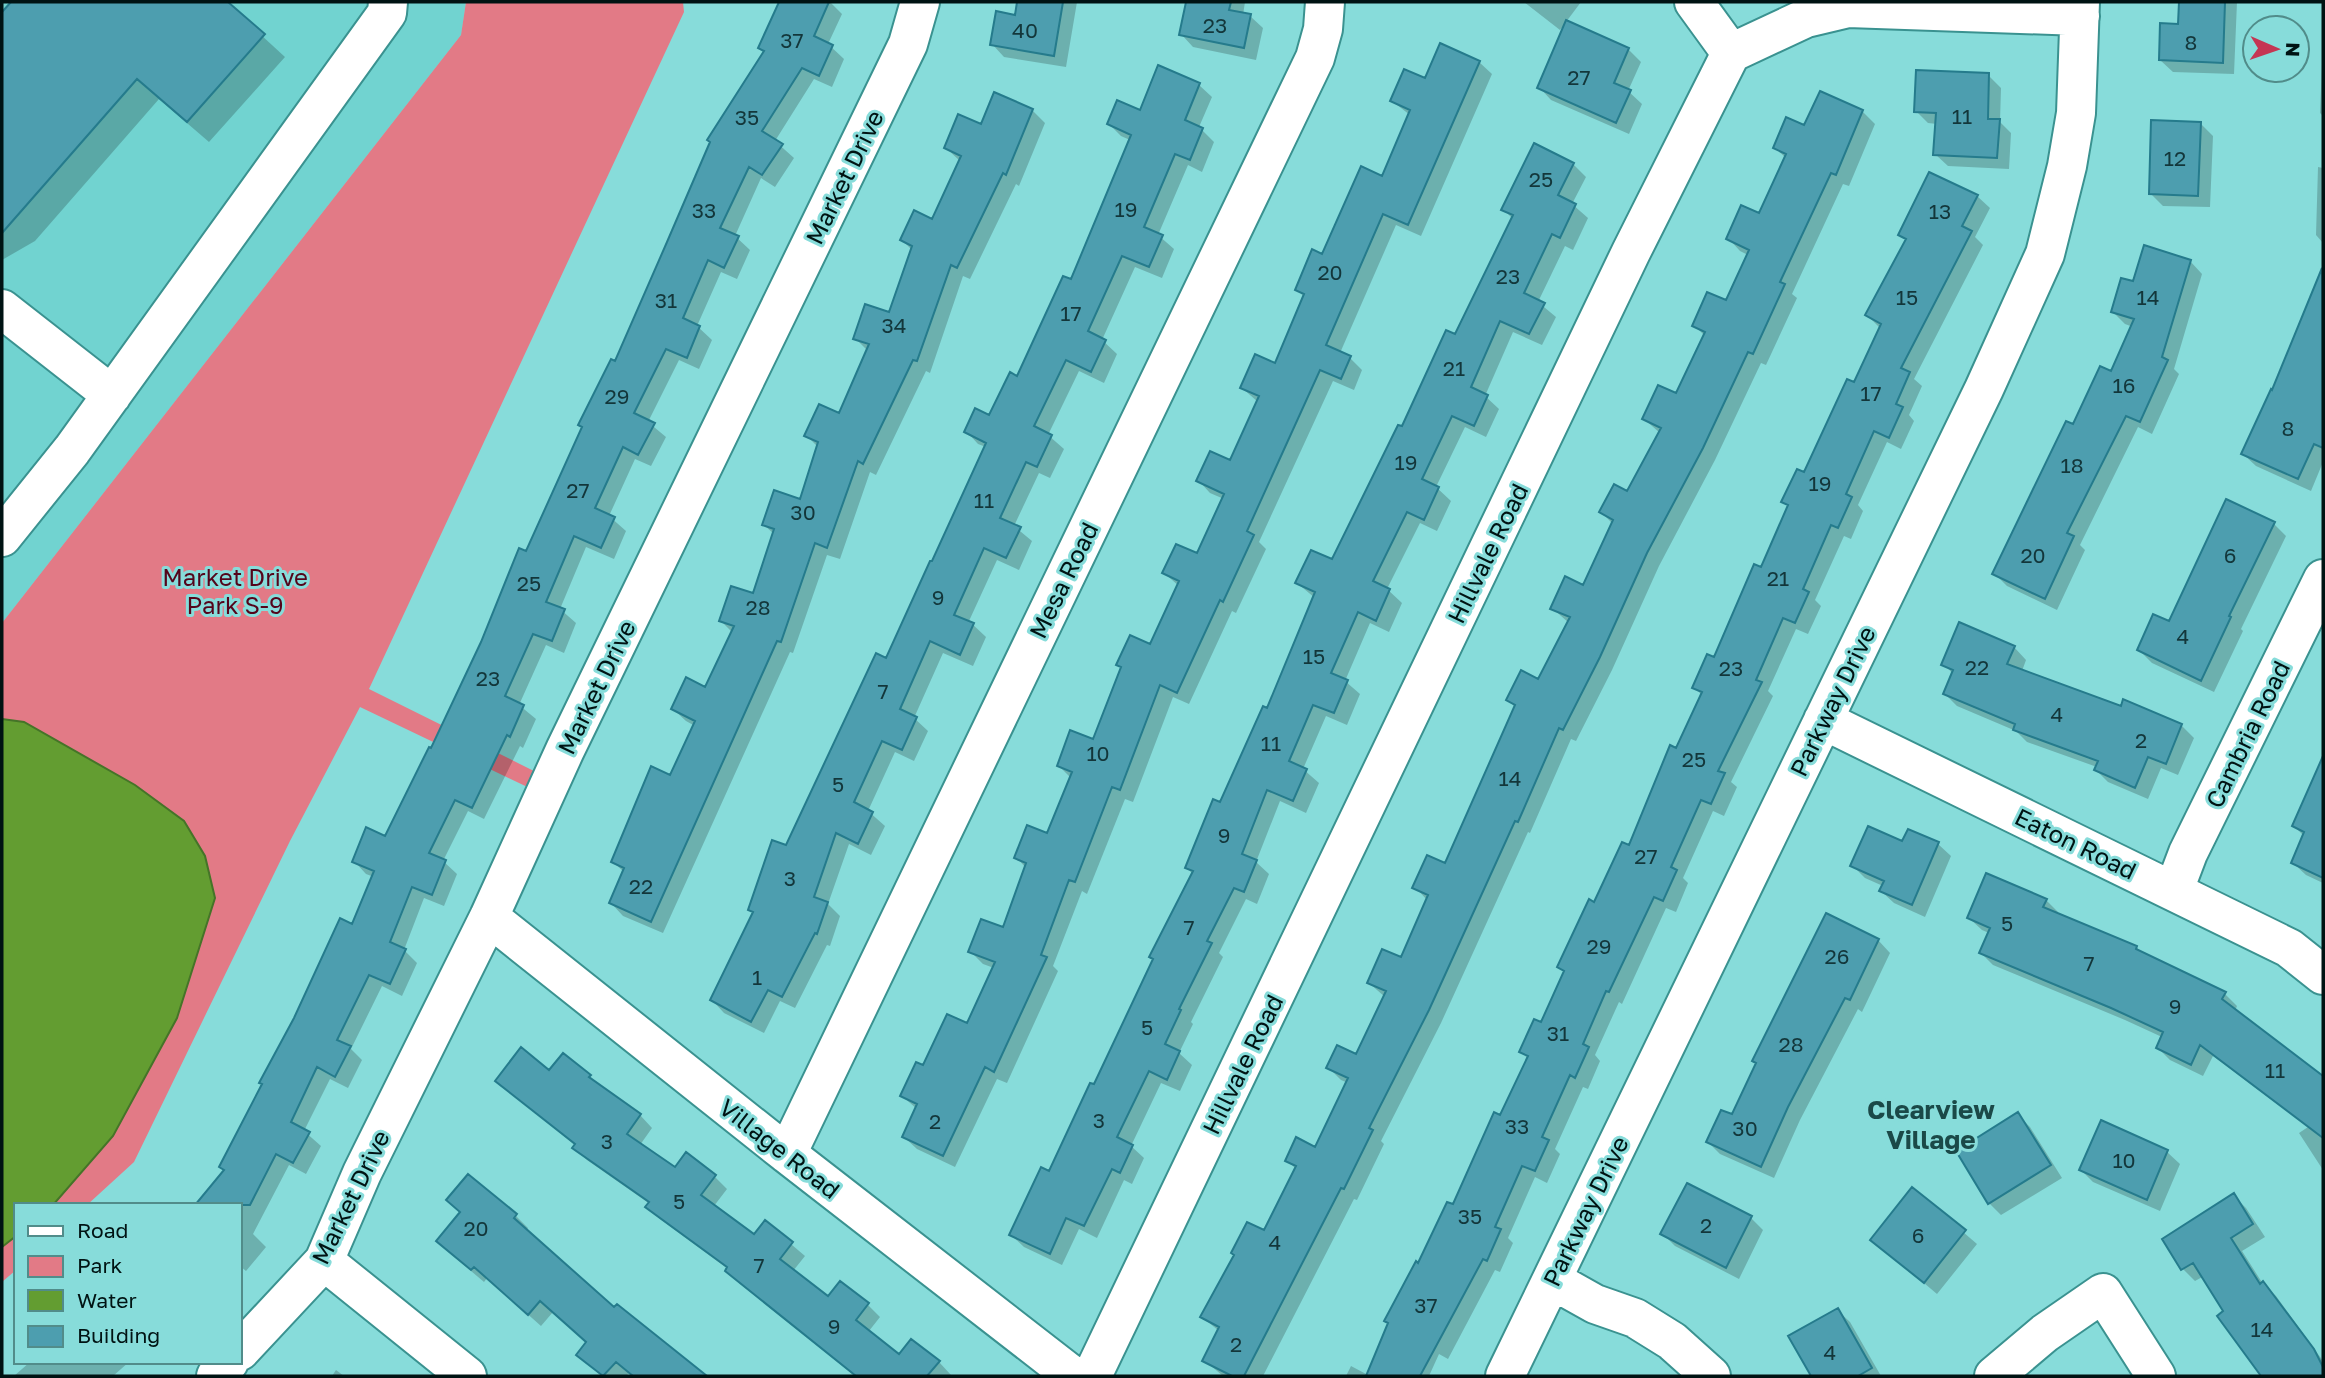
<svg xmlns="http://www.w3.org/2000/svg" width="2325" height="1378" font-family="'Golos Text',sans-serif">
<rect width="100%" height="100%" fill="#87dcda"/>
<path fill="#71d3d0" d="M2 2H466L461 35 2 623Z"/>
<path fill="#e27a86" d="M466 2H683L684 12 369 689 548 778 540 793 360 707 290 841 134 1162 87 1205H16V1270L2 1282V623L461 35Z"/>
<path fill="#639d31" stroke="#457428" stroke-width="2" d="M2 719 24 722 135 785 184 821 205 856 215 898 177 1018 113 1136 53 1205H16V1236L2 1247Z"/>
<path fill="#0003" d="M13 2H225L285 57 209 142 159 99 35 241 2 260V15Z
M780 2H830L842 14 828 44 844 59 832 87 814 79 775 141 794 158 775 187 761 178 735 236 750 250 737 279 721 272 697 326 712 340 699 369 679 360 648 422 666 437 651 466 635 459 609 516 626 531 614 559 586 547 560 609 576 623 564 653 546 645 519 705 536 719 523 748 520 746 484 819 468 811 443 861 457 874 444 906 424 898 404 950 417 963 402 996 382 986 351 1049 362 1060 348 1088 330 1079 304 1131 321 1146 306 1174 289 1165 253 1234 266 1247 246 1271 240 1266V1205L225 1171 353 926 374 877 366 874 354 861 386 838 432 751 765 52 760 48Z
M1019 2H1077L1066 67 1004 57 992 44 1016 17Z
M1188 2H1245L1243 15 1250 16 1263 28 1256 60 1193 47 1181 34Z
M1524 2H1581L1566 22 1628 49 1641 62 1628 91 1642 104 1629 134 1551 100 1539 87 1565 24 1560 30Z
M2181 2H2237L2234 74 2173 72 2160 60 2180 25Z
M2323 40V116L2320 113Z
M1479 62 1492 74 1421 236 1396 225 1340 353 1350 358 1362 370 1354 390 1333 381 1259 542 1266 549 1236 613 1232 611 1189 704 1173 697 1133 802 1125 799 1087 894 1082 891 1053 966 1058 971 1007 1083 997 1079 955 1167 917 1149 904 1137 917 1109 902 1096 923 1068 968 1025 994 968 983 964 970 951 1004 929 1026 868 1016 857 1048 835 1071 778 1059 766 1094 741 1123 669 1118 664 1151 647 1179 586 1164 573 1198 555 1224 499 1210 493 1198 480 1231 463 1258 402 1242 388 1276 365 1304 297 1297 289 1383 178 1410 115 1392 101 1425 81Z
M1988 75 2001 88 2000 122 2011 133 2009 169 1948 166 1935 154 1937 124 1928 123 1916 111Z
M1199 85 1212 97 1199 127 1214 142 1202 172 1188 165 1158 235 1174 249 1162 278 1135 267 1102 340 1117 354 1104 383 1079 371 1048 435 1064 449 1050 478 1039 473 1014 526 1032 541 1019 570 997 560 969 621 986 637 973 666 943 653 914 718 928 731 914 761 895 752 868 811 885 826 871 855 849 844 828 904 840 916 830 946 827 945 795 1008 780 1001 764 1033 724 1013 712 1000 754 914 750 910 787 847 887 660 986 447 978 444 966 431 990 417 1018 378 1072 282 1130 140 1121 136 1109 124Z
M1032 110 1045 123 1019 186 1016 184 970 279 963 276 930 373 926 371 876 475 870 472 840 559 827 555 793 653 790 652 663 933 623 916 611 903 624 872 613 862 671 777 695 726 686 721 673 709 706 689 733 633 721 621 754 595 774 534 764 525 801 501 818 447 806 435 839 415 868 351 855 338 890 314 912 250 902 240 933 221 960 161 946 148 982 126Z
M1862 111 1875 124 1849 186 1843 184 1792 294 1797 298 1766 365 1761 363 1715 460 1659 566 1612 670 1576 741 1571 739 1530 833 1528 832 1441 1023 1381 1141 1384 1144 1357 1200 1354 1199 1263 1376H1223L1204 1360 1219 1331 1202 1317 1265 1233 1296 1169 1287 1160 1316 1149 1348 1083 1341 1080 1328 1067 1357 1056 1385 997 1369 983 1402 959 1428 901 1415 887 1446 866 1516 708 1508 700 1539 681 1569 623 1552 608 1584 587 1613 524 1601 512 1628 494 1660 433 1644 419 1677 395 1705 336 1694 325 1726 302 1748 255 1740 251 1728 238 1760 216 1786 158 1775 148 1805 127Z
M2200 123 2213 136 2210 207 2163 206 2150 193Z
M1573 164 1586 177 1572 204 1588 218 1573 250 1565 246 1538 302 1556 317 1542 345 1513 332 1485 396 1499 409 1486 437 1465 427 1436 487 1451 501 1437 531 1420 523 1387 589 1402 603 1389 632 1370 623 1345 681 1360 694 1347 725 1326 716 1303 769 1319 783 1306 813 1280 801 1256 862 1269 874 1257 904 1246 899 1219 953 1223 957 1191 1022 1193 1024 1179 1053 1192 1065 1180 1091 1161 1083 1131 1146 1144 1158 1132 1184 1124 1180 1097 1238 1079 1229 1062 1265 1024 1247 1011 1235 1050 1173 1095 1087 1193 874 1187 868 1268 711 1315 598 1297 583 1333 562 1403 429 1456 337 1513 219 1503 209Z
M2318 167 2323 168V243L2316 235Z
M1977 196 1990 208 1975 237 1983 245 1914 379 1922 386 1909 415 1914 421 1901 449 1887 442 1858 505 1863 511 1851 539 1844 536 1815 600 1821 606 1808 634 1796 629 1768 691 1773 696 1731 782 1737 787 1724 816 1713 811 1683 878 1688 883 1676 912 1666 908 1622 1004 1619 1002 1595 1055 1600 1061 1588 1089 1583 1087 1555 1149 1560 1154 1547 1183 1535 1177 1508 1238 1513 1243 1500 1272 1495 1270 1448 1359 1439 1354 1429 1376H1346L1351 1366 1368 1375 1419 1265 1501 1118 1528 1059 1521 1051 1541 1024 1565 973 1559 967 1629 847 1703 696 1694 687 1715 659 1762 569 1789 507 1783 501 1804 474 1855 384 1880 328 1867 315 1907 241 1900 235Z
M2190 261 2202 274 2174 369 2179 374 2152 434 2138 427 2080 545 2085 550 2057 610 2007 586 1994 573 2074 427 2112 374 2133 327 2125 324 2113 312 2134 283Z
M2313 295 2323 299V462L2311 491 2256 466 2243 454 2273 392Z
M2274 524 2286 536 2241 629 2243 631 2214 692 2152 663 2139 650 2170 624Z
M2014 647 2026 660 2022 671 2122 708 2181 725 2194 738 2178 775 2161 768 2148 799 2108 782 2096 770 2097 767 2027 742 2016 731 1957 706 1945 694 1953 674 1944 664Z
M2323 778V883L2306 875 2293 863 2304 836 2294 826Z
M1903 843 1938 844 1951 856 1925 917 1894 903 1881 891 1883 886 1865 878 1853 866Z
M2046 900 2058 912 2057 914 2136 947 2144 955 2225 994 2237 1006 2235 1011 2321 1076 2323 1078V1170L2299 1133 2308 1127 2213 1056 2203 1076 2170 1060 2158 1048 2162 1037 2125 1020 1993 965 1981 953 1989 933 1982 930 1969 918Z
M1878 940 1890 953 1862 1012 1858 1009 1800 1120 1774 1178 1720 1154 1708 1142 1733 1117Z
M563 1055 603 1089 640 1115 652 1128 640 1145 675 1169 714 1176 727 1189 714 1206 754 1236 765 1222 805 1256 793 1271 828 1299 868 1305 880 1317 869 1331 899 1356 939 1362 951 1375 855 1376 739 1283 728 1269 660 1219 647 1207 650 1204 587 1160 575 1147 576 1146 497 1081 549 1072Z
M2018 1115 2030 1127 2062 1178 2001 1215 1989 1203Z
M2167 1152 2180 1164 2160 1211 2093 1182 2081 1170Z
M468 1176 516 1216 528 1228 526 1231 614 1310 703 1376H633L629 1373 626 1376H602L578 1355 588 1343 553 1312 541 1326 487 1278 484 1282 451 1254 438 1241 461 1213Z
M1913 1189 1977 1244 1937 1294 1873 1240Z
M2234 1196 2246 1208 2265 1237 2242 1251 2263 1284 2276 1296 2323 1361V1376H2263L2219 1316 2226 1311 2204 1276 2195 1281 2183 1269 2164 1239Z
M1751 1218 1763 1230 1739 1279 1675 1246 1663 1234Z
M1837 1310 1850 1322 1881 1376H1813L1790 1337Z
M30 1362H129L113 1376H14Z
M336 1370 344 1376H332Z"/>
<path fill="#4d9eaf" stroke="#257b8c" stroke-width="2" d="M11 2H228L265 34 187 122 137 79 2 233V12Z
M779 2H829L814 36 833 45 819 76 802 68 762 131 783 144 762 175 749 167 720 228 739 236 724 268 708 260 683 318 700 326 687 358 666 349 634 413 655 423 638 455 623 447 595 508 615 517 601 548 574 536 546 602 565 609 552 641 533 634 505 696 524 705 510 737 507 735 472 808 455 800 429 853 446 860 432 895 412 887 390 942 406 949 390 984 369 975 337 1040 351 1046 335 1077 317 1067 291 1122 310 1132 293 1163 276 1154 250 1205H195L224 1170 219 1167 262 1084 259 1083 294 1018 340 918 352 924 374 871 352 862 366 827 385 836 429 747 431 748 481 642 519 548 526 551 582 427 578 425 611 359 615 361 667 242 710 142 707 140 764 51 758 48Z
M1017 2H1063L1054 56 990 45 996 11 1015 15Z
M1186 2H1231L1229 10 1251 14 1244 48 1179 35Z
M2179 2H2225L2223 63 2159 60 2160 23 2178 24Z
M1566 20 1629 48 1614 83 1631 90 1616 123 1537 88Z
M1440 43 1480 61 1408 225 1383 214 1326 345 1351 356 1341 379 1320 370 1247 531 1254 535 1223 602 1220 600 1177 693 1160 685 1120 790 1112 787 1075 882 1069 880 1041 955 1047 957 994 1072 985 1067 943 1156 902 1137 917 1104 900 1096 916 1062 923 1065 947 1014 967 1023 995 962 968 952 981 919 1003 927 1026 863 1014 858 1027 825 1047 833 1072 772 1057 766 1070 730 1093 739 1121 667 1116 665 1130 635 1150 644 1179 581 1162 573 1176 544 1197 553 1224 494 1196 481 1210 451 1230 460 1259 396 1240 388 1255 354 1275 363 1304 294 1295 290 1312 249 1322 254 1361 166 1382 176 1410 110 1390 101 1404 69 1425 78Z
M1158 65 1200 83 1185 120 1203 128 1190 160 1175 154 1144 227 1163 235 1149 267 1122 256 1088 331 1106 340 1091 372 1066 360 1034 426 1052 435 1037 467 1026 462 1000 518 1021 527 1006 558 984 548 954 615 974 623 960 655 930 641 900 709 917 717 902 750 882 741 854 802 873 812 858 844 836 833 814 897 828 902 817 934 815 933 782 997 768 990 751 1022 710 1000 753 912 748 910 772 840 786 845 876 653 886 658 930 561H932L986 443 964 432 975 408 989 415 1010 372 1017 376 1063 276 1071 279 1131 135 1107 124 1117 100 1140 110Z
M1916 70 1989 73 1988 119H2000L1997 158 1933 155 1936 113 1914 112Z
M1820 91 1863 110 1836 175 1831 173 1780 282 1785 284 1753 354 1748 352 1703 448 1647 553 1600 657 1563 730 1559 728 1518 822 1515 821 1429 1010 1369 1128 1373 1130 1344 1189 1341 1188 1244 1376H1232L1202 1361 1219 1327 1200 1317 1234 1255 1231 1253 1247 1222 1264 1230 1296 1166 1285 1161 1296 1137 1315 1147 1348 1078 1326 1068 1337 1045 1356 1054 1386 991 1367 983 1382 949 1401 957 1428 895 1412 888 1427 855 1445 863 1515 705 1506 700 1521 670 1538 679 1570 617 1550 609 1565 576 1583 585 1613 520 1599 512 1614 484 1627 491 1661 428 1642 419 1658 385 1676 393 1705 332 1692 326 1707 292 1726 300 1749 250 1726 239 1741 205 1759 213 1786 154 1773 148 1786 117 1804 125Z
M994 92 1033 109 1006 175 1003 173 957 268 951 265 917 361 913 360 863 464 858 461 827 548 815 543 781 642 777 641 651 922 609 903 624 868 611 862 651 766 670 775 695 721 671 709 686 677 705 687 734 626 719 621 731 586 753 593 774 529 762 525 774 490 800 499 818 442 804 436 819 404 839 413 869 344 853 339 865 304 889 312 912 246 900 240 914 210 932 219 961 156 944 148 958 114 981 124Z
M2151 120 2201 122 2198 196 2149 194Z
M1534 143 1574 163 1558 195 1576 204 1560 238 1552 234 1524 293 1545 303 1529 334 1500 321 1471 387 1488 395 1474 426 1452 416 1422 479 1439 487 1424 520 1407 512 1373 581 1390 589 1376 621 1358 612 1331 673 1348 680 1334 713 1313 705 1289 761 1307 769 1293 801 1267 790 1242 854 1257 860 1244 892 1234 888 1207 941 1212 943 1179 1009 1181 1010 1165 1044 1180 1051 1167 1080 1149 1071 1117 1137 1133 1145 1120 1173 1112 1169 1084 1226 1066 1218 1050 1254 1009 1235 1041 1167 1049 1171 1090 1083 1094 1084 1153 959 1149 957 1193 871 1185 868 1213 799 1220 802 1263 706 1267 708 1315 592 1295 583 1311 550 1332 559 1398 425 1402 426 1446 330 1455 334 1513 215 1501 210Z
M1929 172 1978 195 1962 226 1972 231 1901 368 1910 372 1896 404 1903 407 1889 438 1874 431 1846 494 1852 497 1838 528 1831 525 1803 589 1809 592 1795 623 1783 618 1756 680 1762 682 1718 771 1725 773 1711 804 1701 800 1671 867 1677 870 1663 901 1654 897 1609 992 1606 991 1583 1044 1589 1047 1575 1078 1570 1075 1542 1137 1549 1140 1535 1171 1522 1166 1495 1227 1501 1229 1487 1261 1483 1259 1420 1376H1366L1388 1323 1384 1321 1416 1261 1418 1263 1447 1202 1453 1204 1494 1112 1500 1115 1528 1056 1519 1052 1534 1019 1541 1022 1564 971 1557 967 1589 899 1594 902 1622 842 1629 845 1670 745 1676 748 1702 692 1692 688 1707 654 1714 657 1754 564 1761 567 1788 505 1781 502 1797 469 1804 472 1847 379 1854 382 1881 324 1865 315 1906 239 1898 235Z
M2144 245 2191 260 2162 357 2168 360 2140 422 2126 416 2067 533 2074 536 2045 599 1992 574 2066 421 2073 424 2100 366 2111 371 2134 319 2111 312 2121 278 2133 281Z
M2322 268 2323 448 2314 444 2298 479 2241 454 2271 389 2272 390Z
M2226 499 2275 522 2229 616 2231 617 2201 681 2137 650 2153 614 2169 621Z
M1959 622 2015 646 2007 664 2121 706 2123 699 2182 724 2166 764 2148 757 2135 788 2094 770 2098 761 2013 730 2015 724 1943 694 1953 670 1941 665Z
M2323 756V878L2291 863 2304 832 2292 826Z
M1868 826 1902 841 1908 829 1939 842 1912 905 1879 891 1884 881 1850 866Z
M1986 873 2047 899 2043 907 2137 946 2136 949 2226 992 2222 999 2323 1076V1138L2200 1045 2191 1065 2156 1048 2163 1032 2111 1008 1979 953 1990 928 1967 918Z
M1826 913 1879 939 1850 1000 1845 998 1788 1107 1761 1167 1706 1142 1721 1110 1732 1114 1756 1063 1752 1061Z
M521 1047 549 1070 563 1053 591 1075 589 1077 641 1114 627 1134 675 1167 686 1152 716 1175 701 1195 754 1234 765 1220 793 1242 780 1259 828 1296 840 1281 869 1303 856 1320 899 1354 911 1339 940 1361 927 1376H856L725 1271 727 1267 645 1207 649 1202 572 1148 575 1144 495 1081Z
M2018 1112 2051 1165 1988 1204 1956 1151Z
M2101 1120 2168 1150 2147 1200 2079 1170Z
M468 1174 517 1214 514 1218 614 1307 617 1304 707 1376H633L616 1362 603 1376 576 1355 586 1342 540 1301 528 1315 474 1267 471 1270 436 1241 460 1212 446 1200Z
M1687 1183 1752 1216 1726 1268 1660 1234Z
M1912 1187 1966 1230 1924 1283 1870 1240Z
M2234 1193 2253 1224 2231 1238 2260 1284 2263 1281 2314 1349 2323 1367V1376H2261L2217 1316 2223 1311 2193 1263 2181 1270 2162 1239Z
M1838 1308 1872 1368 1858 1376H1811L1788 1336Z"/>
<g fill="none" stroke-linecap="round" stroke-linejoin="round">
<defs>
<path id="minor" d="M1694 2 1731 53
M2 309 112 395
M2 537 72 450 387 13 388 2
M1823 720 2289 948 2323 975
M2174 890 2188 853 2323 579
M489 917 787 1154 1073 1376
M787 1154 1315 58 1323 29 1325 2
M324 1261 467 1376
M1552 1280 1595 1304 1635 1318 1672 1341 1711 1376
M240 1351 324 1261 362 1173 489 917 565 750 908 44 920 2
M216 1376 229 1362
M1092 1376 1631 252 1731 53 1806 18 1848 8 2080 16
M1505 1376 1984 389 2045 254 2067 166 2076 113 2080 2
M1994 1376 2045 1333 2103 1293 2156 1376"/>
</defs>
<use href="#minor" stroke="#3a9290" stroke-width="42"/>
<use href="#minor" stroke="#fff" stroke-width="38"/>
</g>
<g text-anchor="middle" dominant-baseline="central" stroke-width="6" stroke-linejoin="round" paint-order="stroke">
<g font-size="21" fill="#13363a">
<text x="1215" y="25">23</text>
<text x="1025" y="30">40</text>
<text x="792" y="40">37</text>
<text x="2191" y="42">8</text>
<text x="1579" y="77">27</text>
<text x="1962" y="116">11</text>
<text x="747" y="117">35</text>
<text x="2175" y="158">12</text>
<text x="1541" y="179">25</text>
<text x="1126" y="209">19</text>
<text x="704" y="210">33</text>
<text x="1940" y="211">13</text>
<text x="1330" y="272">20</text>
<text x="1508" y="276">23</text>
<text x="1907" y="297">15</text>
<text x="2148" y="297">14</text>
<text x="666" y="300">31</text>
<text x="1071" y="313">17</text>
<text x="894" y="325">34</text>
<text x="1454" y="368">21</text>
<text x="2124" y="385">16</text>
<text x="1871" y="393">17</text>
<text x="617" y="396">29</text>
<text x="2288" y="428">8</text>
<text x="1406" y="462">19</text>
<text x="2072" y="465">18</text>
<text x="1820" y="483">19</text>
<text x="578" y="490">27</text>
<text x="984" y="500">11</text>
<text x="803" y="512">30</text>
<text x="2033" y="555">20</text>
<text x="2230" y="555">6</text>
<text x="1778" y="578">21</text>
<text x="529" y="583">25</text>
<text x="938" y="597">9</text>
<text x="758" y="607">28</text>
<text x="2183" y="636">4</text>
<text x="1314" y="656">15</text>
<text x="1977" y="667">22</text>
<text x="1731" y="668">23</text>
<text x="488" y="678">23</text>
<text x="883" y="691">7</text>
<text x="2057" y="714">4</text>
<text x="2141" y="740">2</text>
<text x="1271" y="743">11</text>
<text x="1098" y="753">10</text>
<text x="1694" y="759">25</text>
<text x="1510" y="778">14</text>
<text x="838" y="784">5</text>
<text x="1224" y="835">9</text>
<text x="1646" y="856">27</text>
<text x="790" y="878">3</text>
<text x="641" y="886">22</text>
<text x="2007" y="923">5</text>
<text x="1189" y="927">7</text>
<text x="1599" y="946">29</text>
<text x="1837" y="956">26</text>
<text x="2089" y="963">7</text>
<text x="757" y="977">1</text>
<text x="2175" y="1006">9</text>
<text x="1147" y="1027">5</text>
<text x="1558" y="1033">31</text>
<text x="1791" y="1044">28</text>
<text x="2275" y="1070">11</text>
<text x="1099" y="1120">3</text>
<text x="935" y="1121">2</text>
<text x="1517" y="1126">33</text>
<text x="1745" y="1128">30</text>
<text x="607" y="1141">3</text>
<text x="2124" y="1160">10</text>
<text x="679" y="1201">5</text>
<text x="1470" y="1216">35</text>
<text x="1706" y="1225">2</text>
<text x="476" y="1228">20</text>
<text x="1918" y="1235">6</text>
<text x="1275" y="1242">4</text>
<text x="759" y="1265">7</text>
<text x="1426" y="1305">37</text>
<text x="834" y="1326">9</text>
<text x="2262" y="1329">14</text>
<text x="1236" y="1344">2</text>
<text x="1830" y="1352">4</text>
</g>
<g font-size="24" fill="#001313" stroke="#87dcda">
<text transform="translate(844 177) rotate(-64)">Market Drive</text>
<text transform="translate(1487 553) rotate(-64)">Hillvale Road</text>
<text transform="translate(1063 580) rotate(-64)">Mesa Road</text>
<text transform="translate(596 687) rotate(-64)">Market Drive</text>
<text transform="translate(1832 701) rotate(-64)">Parkway Drive</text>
<text transform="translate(2247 734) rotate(-64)">Cambria Road</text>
<text transform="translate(2076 843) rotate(26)">Eaton Road</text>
<text transform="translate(1242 1064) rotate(-64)">Hillvale Road</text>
<text transform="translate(780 1148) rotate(38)">Village Road</text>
<text transform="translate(350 1197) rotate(-64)">Market Drive</text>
<text transform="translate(1585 1211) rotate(-64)">Parkway Drive</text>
</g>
<g font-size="24" fill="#54041a" stroke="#87dcda">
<text x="235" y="576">Market Drive<tspan x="235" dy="28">Park S-9</tspan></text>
</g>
<g font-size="26" font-weight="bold" fill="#1b4948" stroke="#87dcda">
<text x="1931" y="1109">Clearview<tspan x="1931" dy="30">Village</tspan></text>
</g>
</g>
<rect width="2325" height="1378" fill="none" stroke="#001313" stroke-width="7"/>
<rect x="14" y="1203" width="228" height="161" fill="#87dcda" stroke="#518c8a" stroke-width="2"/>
<rect x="28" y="1226" width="35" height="10" fill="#ffffff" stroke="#518c8a" stroke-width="2"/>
<text x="77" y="1238" font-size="21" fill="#001313">Road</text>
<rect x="28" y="1256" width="35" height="21" fill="#e27a86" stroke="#518c8a" stroke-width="2"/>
<text x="77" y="1273" font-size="21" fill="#001313">Park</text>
<rect x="28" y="1290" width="35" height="21" fill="#639d31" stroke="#518c8a" stroke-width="2"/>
<text x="77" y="1308" font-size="21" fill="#001313">Water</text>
<rect x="28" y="1326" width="35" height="21" fill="#4d9eaf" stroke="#518c8a" stroke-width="2"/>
<text x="77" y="1343" font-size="21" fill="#001313">Building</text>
<g transform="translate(2276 49) rotate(92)"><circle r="33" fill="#87dcda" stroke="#518c8a" stroke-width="2"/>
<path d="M0-5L12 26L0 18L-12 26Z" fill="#c53553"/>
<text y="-10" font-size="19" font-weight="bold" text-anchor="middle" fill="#001313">N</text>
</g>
</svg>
